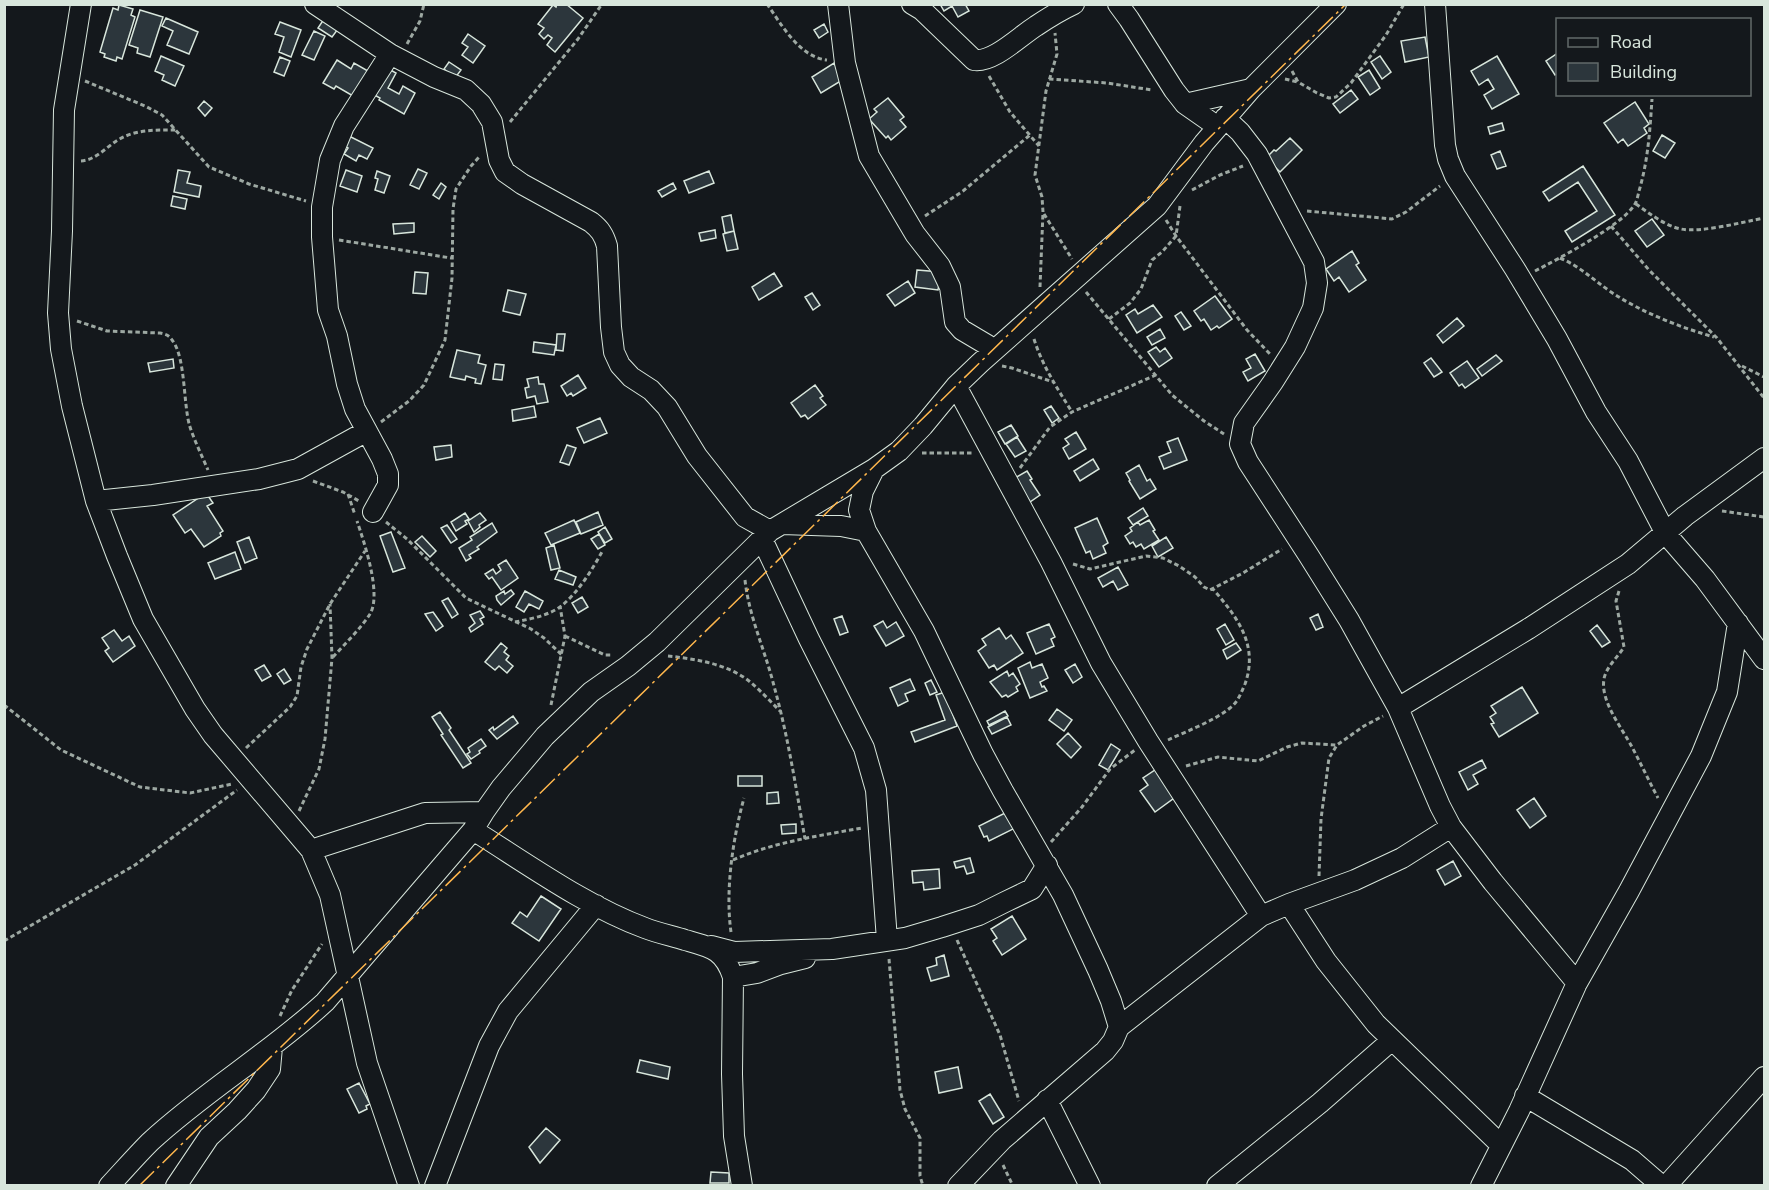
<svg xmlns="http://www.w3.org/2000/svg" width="1769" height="1190" font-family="'Nunito Sans',sans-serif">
<rect width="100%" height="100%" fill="#14181c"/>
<path fill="#2c363c" stroke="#d8e6dc" stroke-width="1.5" d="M557 4H566L583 18 555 52 547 45 552 38 548 35 544 39 539 34 544 28 538 24 553 5 556 7Z
M940 4H965L969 11 958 17 952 6 944 11Z
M119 5 133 9 131 15 135 17 122 59 117 57 116 61 104 57 105 54 100 52 113 8 118 10Z
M140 10 163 17 150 57 137 53 138 48 129 45Z
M166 18 198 32 189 54 167 45 173 31 162 26Z
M324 19 338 29 332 37 318 28Z
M280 22 301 30 291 57 279 52 284 37 275 34Z
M824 24 828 32 819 38 814 30Z
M314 31 325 36 314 60 302 55Z
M468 34 485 46 473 63 462 55 468 47 462 43Z
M1425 37 1429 57 1405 62 1401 41Z
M1558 53V73L1555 75 1546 61Z
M161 56 184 66 175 86 162 80 164 75 155 71Z
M1380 56 1391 72 1382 79 1371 62Z
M1497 56 1519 94 1492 109 1484 95 1494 89 1488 79 1479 85 1471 71Z
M280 57 290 61 284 76 274 72Z
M337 60 351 69 354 63 368 71 353 96 336 86 334 89 323 83Z
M449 62 461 70 455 78 444 69Z
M834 63 844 79 821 93 812 77Z
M387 68 396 73 388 88 399 94 403 86 415 93 404 114 379 100 380 98 371 93Z
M1369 70 1380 88 1370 95 1358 77Z
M1351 90 1358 99 1340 113 1333 104Z
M888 98 904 117 900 120 906 127 891 140 888 136 886 138 869 119 877 112 874 109Z
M204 101 212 108 205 116 198 108Z
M1635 102 1649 124 1644 128 1647 133 1628 146 1623 139 1618 143 1604 123Z
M1502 123 1504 130 1490 134 1488 127Z
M347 135 373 148 367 159 359 155 356 161 344 154 348 148 342 145Z
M1662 135 1675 143 1665 158 1653 151Z
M1290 138 1302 150 1280 172 1266 158 1274 150 1276 151Z
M1500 151 1506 166 1497 169 1491 155Z
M1583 166 1615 215 1572 242 1565 231 1597 211 1578 182 1549 201 1543 192Z
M418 169 427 173 419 189 410 185Z
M178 170 190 172 187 183 201 186 199 197 174 192Z
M346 170 362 176 357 192 340 186Z
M377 171 390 176 384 193 375 190 378 179 375 178Z
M709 171 714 183 689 193 684 181Z
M441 183 446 187 439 199 433 195Z
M673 183 676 189 662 197 658 191Z
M173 196 187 199 185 209 171 206Z
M731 215 734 231 725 233 722 217Z
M1652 219 1664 235 1647 247 1635 231Z
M414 223V232L394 234 393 224Z
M715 230 716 238 701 241 699 233Z
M734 231 738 249 727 251 723 234Z
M1352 251 1359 263 1356 265 1366 280 1349 292 1339 277 1334 281 1326 269Z
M917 270 941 272 938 290 915 287Z
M415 272 428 273 426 294 413 293Z
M774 273 782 286 759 300 752 287Z
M908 281 915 293 895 306 887 295Z
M508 290 526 294 520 315 503 311Z
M812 293 820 305 813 310 805 297Z
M1215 296 1232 319 1219 328 1217 326 1211 330 1204 319 1201 321 1194 311Z
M1153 305 1162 317 1137 333 1126 315 1135 309 1138 314Z
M1181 312 1191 326 1184 330 1175 316Z
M1457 318 1464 326 1443 343 1437 335Z
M1160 329 1165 338 1152 345 1147 337Z
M557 334H565L563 351 556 350Z
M534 342 556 345 554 355 533 352Z
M1156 347 1160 352 1165 348 1172 358 1159 367 1148 352Z
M457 350 480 355 478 363 486 365 481 384 475 383 476 379 466 376 465 380 450 377Z
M1255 354 1265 371 1248 381 1243 372 1251 368 1246 359Z
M1496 355 1502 361 1482 376 1477 369Z
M1431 358 1442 372 1434 377 1424 363Z
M173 359 174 368 150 372 148 363Z
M1467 361 1479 378 1465 388 1462 384 1459 386 1450 373Z
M495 364 504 365 502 380 493 379Z
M578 375 586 388 573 396 571 393 567 396 561 386Z
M538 377 539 384H544L548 402 537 404 535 396 527 398 525 388 529 387 527 379Z
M815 385 823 396 820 398 826 405 808 419 805 415 801 417 791 403Z
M534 406 536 417 513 421 512 410Z
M1051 406 1059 418 1052 423 1044 410Z
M600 418 607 433 584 443 577 428Z
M1011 425 1018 436 1005 444 998 432Z
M1076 432 1086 449 1069 459 1063 448 1069 444 1065 439Z
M1017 437 1026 451 1015 457 1006 444Z
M1178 438 1187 460 1164 469 1159 457 1171 452 1167 442Z
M451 445 452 457 436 460 434 447Z
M567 445 576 448 569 465 560 462Z
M1093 459 1099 469 1080 481 1074 471Z
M1139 465 1147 481 1150 479 1156 489 1140 499 1129 481 1130 480 1126 473Z
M1027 471 1032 479 1030 480 1040 495 1030 502 1015 478Z
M206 493 213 503 207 506 223 531 220 533 221 536 204 547 191 529 185 533 173 515Z
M1143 508 1148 516 1133 525 1128 518Z
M598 512 603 525 581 534 576 522Z
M465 513 469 519 465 521 467 524 456 531 451 522Z
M480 513 486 520 479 525 480 527 474 532 468 521Z
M1097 518 1108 543 1103 546 1106 553 1093 559 1090 551 1086 553 1075 528Z
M574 520 580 533 551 545 545 533Z
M1149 520 1155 530 1153 531 1159 540 1144 549 1141 544 1136 547 1133 542 1130 544 1125 536 1132 531 1130 528 1138 522 1140 525Z
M492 523 497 532 477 547 479 549 469 555 471 558 466 561 459 548 472 540 470 537Z
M447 525 457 539 451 543 441 528Z
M605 527 612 539 605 543 598 532Z
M391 532 405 568 393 572 380 536Z
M599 534 605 545 598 549 591 539Z
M422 536 436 551 430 557 415 542Z
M249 537 257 558 245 563 237 542Z
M1166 537 1173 548 1158 557 1152 546Z
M554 545 560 568 551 570 546 548Z
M235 552 241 569 215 579 208 563Z
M506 560 518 578 501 590 492 577 489 579 485 574 493 569 496 574 501 570 498 565Z
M1118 567 1128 585 1118 590 1113 581 1103 587 1098 578Z
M559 570 576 577 573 585 555 579Z
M511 590 514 594 501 605 497 600 496 596 504 591 505 594Z
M525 591 543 601 539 609 529 604 524 612 516 607Z
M582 597 588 607 578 613 572 603Z
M448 598 458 614 452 618 442 601Z
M480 611 484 617 480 619 483 624 471 632 469 628 475 623 470 615Z
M433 612 443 626 436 631 425 614Z
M1318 614 1323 627 1316 630 1310 618Z
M842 616 848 632 840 635 834 619Z
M883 621 887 628 896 622 904 636 886 646 874 626Z
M1049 624 1055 637 1051 639 1054 646 1036 654 1027 633Z
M1225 624 1234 640 1226 645 1217 629Z
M1597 625 1610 642 1602 647 1590 631Z
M999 628 1006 639 1011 635 1023 653 997 670 994 665 989 668 978 651 986 645 982 639Z
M114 630 122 641 129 636 135 646 113 662 105 651 109 648 102 638Z
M501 643 507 648 504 652 509 656 506 660 513 666 507 673 499 666 495 670 485 662Z
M1236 643 1241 650 1227 659 1223 650Z
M1030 662 1032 668 1042 664 1048 678 1040 682 1042 687 1044 686 1047 691 1030 698 1018 668Z
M1075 664 1082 677 1073 683 1065 670Z
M264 665 271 676 262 681 255 670Z
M284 669 291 680 284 684 277 674Z
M1007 671 1009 676 1013 673 1020 684 1016 687 1018 691 1008 697 1006 695 1002 697 990 682Z
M910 679 915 690 905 694 908 701 898 706 890 688Z
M931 680 937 692 930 695 925 683Z
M1522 687 1538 713 1499 737 1491 724 1494 723 1490 717 1496 713 1491 706Z
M945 692 957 726 915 742 911 732 945 720 936 695Z
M1057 709 1072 720 1064 731 1049 720Z
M1005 711 1008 716 989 725 987 721Z
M440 712 451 728 449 730 471 763 463 768 441 735 443 734 432 717Z
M513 716 518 723 497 739 489 730 493 727 494 730Z
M1007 717 1011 725 992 734 988 727Z
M1068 733 1081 747 1071 758 1057 744Z
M481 739 486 746 479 751 480 753 471 759 467 754 470 752 468 748Z
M1111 744 1120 750 1108 770 1099 765Z
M1482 760 1486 768 1473 775 1478 784 1468 790 1459 772Z
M1161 766 1181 793 1155 812 1140 791 1148 785 1143 778Z
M738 776H762V786H738Z
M778 792 779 803 767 804V793Z
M1534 798 1546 816 1530 828 1517 810Z
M1011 810 1019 826 989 841 987 836 984 837 979 826Z
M796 824V833L782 834 781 825Z
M970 858 974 872 967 874 964 866 956 868 954 862Z
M1453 861 1461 876 1445 885 1437 870Z
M939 869 940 888 924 890 923 882 913 883 912 871Z
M541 896 561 909 539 941 512 923 520 912 527 917Z
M1012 916 1026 939 1002 955 993 941 997 938 991 929Z
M944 955 949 976 931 981 927 968 937 965 936 958Z
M640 1060 670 1067 668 1079 637 1072Z
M958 1067 962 1088 939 1093 935 1072Z
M359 1083 370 1104 366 1106 367 1109 359 1113 347 1089Z
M990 1094 1004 1117 993 1124 979 1101Z
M546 1128 560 1140 540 1163 529 1147Z
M711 1172 729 1173V1183H710Z"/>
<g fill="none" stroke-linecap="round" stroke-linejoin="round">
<defs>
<path id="minor" d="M81 4 64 110 62 231 58 313 61 349 72 406 96 501 117 556 143 619 195 709 213 735 311 850 330 895 367 1063 409 1186
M315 4 390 54 434 77 466 90 481 104 492 122 499 160 505 172 522 184 591 222C600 229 604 235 607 246L611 327 614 352 620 365 631 377 651 390 667 407 697 456 745 517 770 531
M838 4 845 63 869 156 915 234 940 266 950 287 955 322 962 330 994 349
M912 4 922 10 974 60C993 63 1020 36 1036 26 1048 18 1061 10 1074 4
M1118 4 1129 19 1174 90 1185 104 1218 127
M1435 4 1445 145 1448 159 1455 176 1515 269 1557 339 1596 412 1628 461 1666 534 1705 579 1764 659
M1185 104 1251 89
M1225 118 1240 132 1257 154 1314 262 1317 283 1313 308 1295 347 1273 382 1244 423 1240 444 1248 462 1309 556 1349 620 1374 665 1398 708 1440 806 1451 827 1493 882 1577 983
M956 386 1051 562 1101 663 1148 741 1261 916
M874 469 863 491 859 510 866 531 924 631 983 754 1003 791 1063 895 1098 970 1111 1001 1119 1027 1113 1041 1105 1051 1002 1140 958 1186
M96 501 153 495 259 479 298 469 367 431
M373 512 388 485V474L382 459 355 409 347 384 337 336 328 310 322 237V207L330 160 344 126 390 54
M782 524 841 526 866 531
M762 539 809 639 864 748 876 790 887 940
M1398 708 1528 629 1628 564 1685 516 1764 458
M473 830C526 863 587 907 645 928 658 933 672 936 685 940 710 947 724 949 733 977L732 1074 734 1136 742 1186
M311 850 425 813 484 812
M1289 904 1326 961 1376 1024 1501 1145
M711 946 734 952 832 949 905 938 942 927 979 915 1005 902 1032 889 1047 865
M733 977 757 973 781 964 805 958
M1119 1027 1261 916 1289 904 1355 880 1402 858 1451 827
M1525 1096 1632 1160 1662 1186
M1047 1100 1090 1186
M109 1186C123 1171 136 1156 150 1142 205 1091 270 1053 325 1002L473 830 484 812 501 788 545 736 591 692 628 666 657 642 770 531 874 469 899 451 923 426 956 386 980 363 1157 206 1204 143 1251 89 1336 4
M176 1186 209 1137 237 1111 256 1090 270 1069 272 1047
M435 1186 489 1046 508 1011 596 905
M1217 1186 1320 1103 1392 1040
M1481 1186 1519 1111 1577 983 1629 891 1701 756 1727 692 1738 623
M1666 1186 1764 1077"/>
</defs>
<use href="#minor" stroke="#d8e6dc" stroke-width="22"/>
<path stroke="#9da8a2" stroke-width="3" stroke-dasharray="4.5 3" stroke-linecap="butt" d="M767 4C782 25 799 57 827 60
M407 44 420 21 424 4
M1292 71 1298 82 1317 93 1329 98 1336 97 1351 83 1386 35 1404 4
M989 76 1010 112 1039 146
M1049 79 1107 83 1152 90
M1285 79 1298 82
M85 81 145 106 162 115 209 167 249 184 306 201
M510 122 578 39 602 4
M81 161C96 160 106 147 118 140 136 129 156 130 176 130
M1192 190 1220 175 1243 166
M1636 204C1649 213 1665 226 1681 229 1701 233 1743 222 1764 218
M1307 211 1392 219 1406 212 1440 186
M1044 214 1072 259
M925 216 963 191 1030 135
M1166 220 1176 236 1247 330 1270 354
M1611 226 1649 270 1717 338 1764 398
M339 240 451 258
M1560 258C1581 267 1592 279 1611 292 1641 312 1679 327 1714 337
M1535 271C1558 259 1623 225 1635 204 1637 201 1638 195 1639 191 1648 161 1650 130 1652 99
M1040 287 1043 212 1042 197 1035 175 1046 91 1057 54 1055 33
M1086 292 1172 395 1204 421 1224 434
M1109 319 1130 303 1141 289 1152 260 1162 252 1176 236 1180 206
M77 321 107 331 160 333C165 334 169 335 172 340 186 357 183 405 190 427 195 442 202 456 208 470
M1034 339C1042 365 1057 388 1072 412
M1002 366 1012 368 1053 382
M1742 366 1764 377
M381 422 409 401 424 385 445 340 452 278 453 209 456 189 471 166 480 156
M922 453H972
M1020 468 1050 427 1072 412 1156 375
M313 481 343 492 359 501
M348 494 355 515
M1722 511 1764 517
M386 522 407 539 466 598 531 629 544 638 562 655
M1073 564 1090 569 1146 556 1163 558 1179 566 1195 577 1204 587 1210 590 1243 573 1282 549
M745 580C749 617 765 650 774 686 788 736 796 788 805 839
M1619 591 1616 601 1624 647C1618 657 1606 667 1604 679 1600 701 1622 728 1632 747 1641 764 1649 781 1658 798
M515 622C530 619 547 616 560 607 578 593 592 570 603 550
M565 636 605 655H613
M668 656C696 659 727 664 749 681 760 690 770 701 780 711
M333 657C345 644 361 628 370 614 382 594 364 542 357 521
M4 705 61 750 140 787 190 793 232 784
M551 705 565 636 560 606
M1168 740C1187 731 1214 721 1230 708 1238 702 1241 693 1245 684 1259 645 1237 617 1213 589
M246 748 290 707 297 696 301 667 307 649 330 604 365 551
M1186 766 1218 757 1258 761 1287 747 1302 743 1336 745
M299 811 319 769 325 739 332 658 330 604
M1051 842 1082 807 1110 769 1135 750
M733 860C774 842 818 836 862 828
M1319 876 1321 819 1329 758 1337 745 1364 726 1383 716
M731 932C725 890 733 838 744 798
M957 940 1000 1035 1019 1101
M4 941 135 865 237 790
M889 959 900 1090 905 1109 920 1138V1176L923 1186
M280 1016 292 990 322 944
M1003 1165 1013 1186"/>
<use href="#minor" stroke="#14181c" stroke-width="20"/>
<path stroke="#ffb74d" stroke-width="1.5" stroke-dasharray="21 4.5 3 4.5" stroke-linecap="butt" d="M139 1186 1346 4"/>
</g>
<rect width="1769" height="1190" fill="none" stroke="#d8e6dc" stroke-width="12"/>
<rect x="1556" y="18" width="195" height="78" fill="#14181c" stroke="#626a69" stroke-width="1.5"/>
<rect x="1568" y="38" width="30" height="9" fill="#14181c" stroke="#626a69" stroke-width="1.5"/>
<text x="1610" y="48" font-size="18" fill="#d8e6dc">Road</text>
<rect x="1568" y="63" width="30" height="18" fill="#2c363c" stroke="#626a69" stroke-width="1.5"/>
<text x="1610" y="78" font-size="18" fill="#d8e6dc">Building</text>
</svg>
